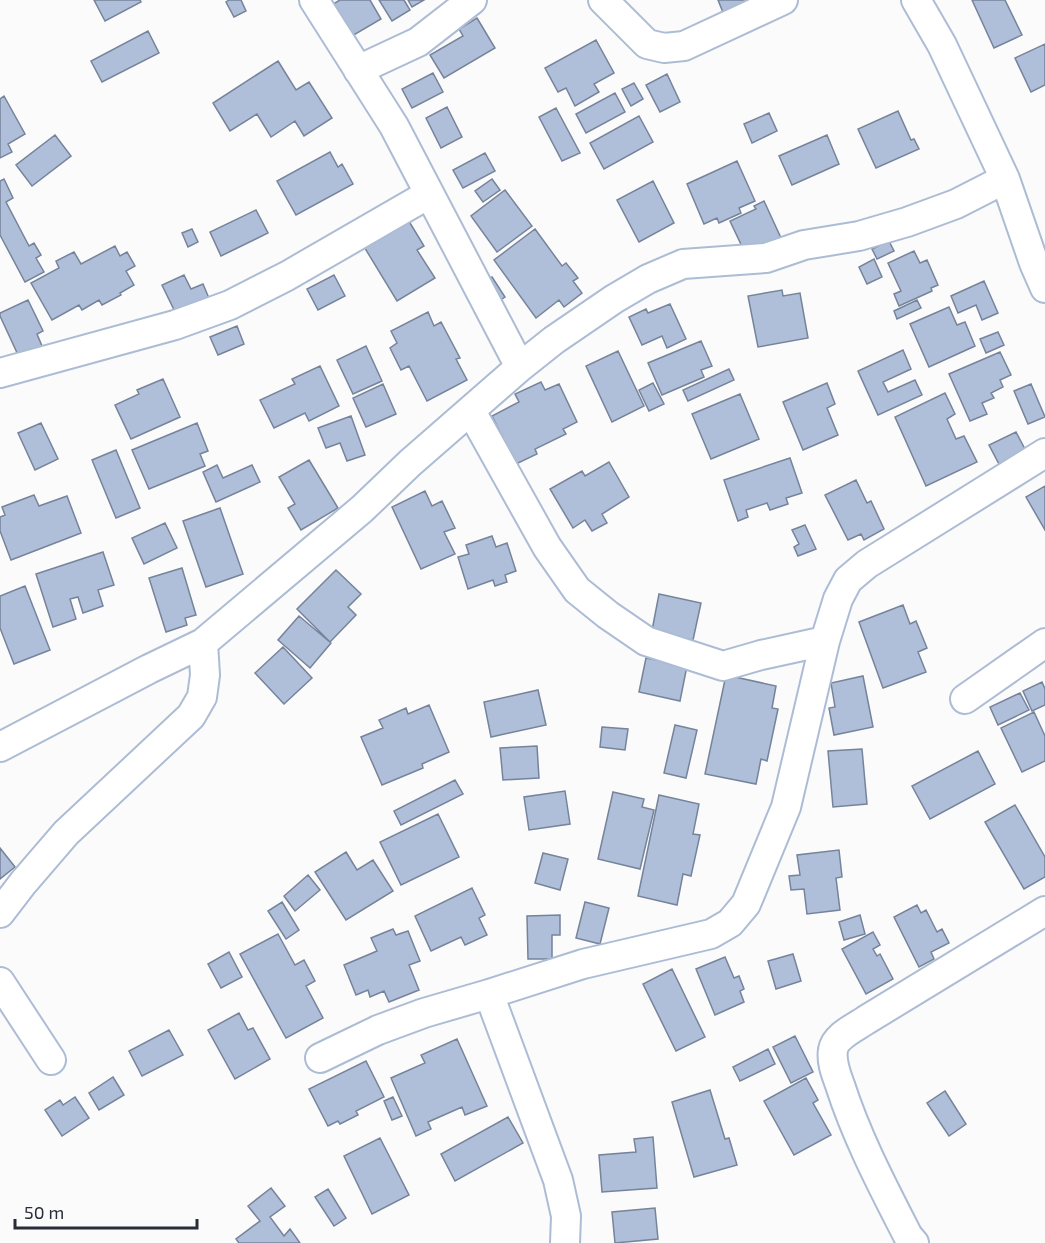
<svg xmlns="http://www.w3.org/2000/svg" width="1045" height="1243" font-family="'Exo 2',sans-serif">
<rect width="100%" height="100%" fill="#fbfbfb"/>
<path fill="#b0bfd9" stroke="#75839b" stroke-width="1.5" d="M94 0H140L141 2 105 21Z
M229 0H241L246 11 234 17 226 2Z
M340 0H370L381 19 352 36 333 4Z
M379 0H404L410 10 392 21Z
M408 0H424L412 7Z
M718 0H756L724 15Z
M972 0H1005L1022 35 994 48Z
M477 18 495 48 444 78 430 55 463 36 459 29Z
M148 31 159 53 102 82 91 61Z
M596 40 614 73 594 84 599 92 575 106 566 88 558 92 545 68Z
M1045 44V85L1031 92 1015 58Z
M278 61 296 90 309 82 332 118 304 136 295 121 271 137 257 114 230 131 213 103Z
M433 73 443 92 412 108 402 89Z
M667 74 680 102 660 112 646 85Z
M634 83 643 99 631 106 622 89Z
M615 93 625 112 586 133 576 114Z
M4 96 25 134 8 144 12 152 0 158V99Z
M447 107 462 137 441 148 426 118Z
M556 108 580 153 562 161 539 117Z
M898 111 911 140 914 139 919 149 876 168 858 129Z
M769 113 777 131 752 143 744 124Z
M639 116 653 142 604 169 590 143Z
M55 135 71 156 32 186 16 165Z
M827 135 839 164 792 185 779 156Z
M330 152 338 167 342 164 353 184 296 215 277 181Z
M485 153 495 171 463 188 453 170Z
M737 161 755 201 739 208 741 213 719 223 717 218 704 224 687 184Z
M4 179 13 198 6 202 29 246 34 243 41 255 36 258 44 272 25 282 0 235V181Z
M492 179 500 190 483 202 475 191Z
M653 181 674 223 639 242 617 200Z
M505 190 532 226 497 252 471 216Z
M764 201 781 238 746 255 730 221 756 209 754 206Z
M256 210 268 233 221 256 210 232Z
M407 218 424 246 417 250 435 278 397 301 363 245Z
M192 229 198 242 188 247 182 233Z
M535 229 562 266 566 263 578 278 573 281 582 293 564 307 559 300 536 318 494 260Z
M889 241 894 251 877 259 872 249Z
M115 246 120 256 127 252 135 266 126 271 134 285 120 293 121 295 102 305 99 300 82 310 79 305 52 320 31 283 59 268 56 261 74 252 81 264Z
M914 251 920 263 927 260 938 285 931 288 932 291 899 306 894 294 901 291 888 263Z
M874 259 882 277 867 284 859 267Z
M184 275 191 289 203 284 211 303 178 318 162 285Z
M334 275 345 296 318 310 307 289Z
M492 277 505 297 493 305 480 284Z
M984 281 998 313 982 320 976 305 958 313 951 296Z
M782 290 783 296 800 293 808 338 758 347 748 296Z
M28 300 43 331 37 334 42 346 19 357 0 316V313Z
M917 300 921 308 897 319 894 311Z
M670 304 686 339 667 348 662 336 642 345 629 317 646 309 648 313Z
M949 307 957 325 965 322 975 346 929 367 910 324Z
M428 312 434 326 441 322 460 358 456 359 467 380 427 401 409 366 401 370 390 348 397 343 391 331Z
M237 326 244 344 218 355 210 337Z
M998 332 1004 345 986 353 980 339Z
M701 341 712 366 701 370 704 377 662 395 648 363Z
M366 346 382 381 353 394 337 360Z
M903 350 911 369 883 382 888 392 915 380 922 395 878 415 858 371Z
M618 351 644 406 612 422 586 366Z
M1000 352 1011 375 1000 380 1003 387 991 393 994 398 982 403 987 414 970 421 949 374Z
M320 366 339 406 309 421 305 413 274 428 260 400 295 384 292 379Z
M729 369 734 380 688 401 683 390Z
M163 379 180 417 131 439 115 405 139 394 137 390Z
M541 382 545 390 559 384 577 422 563 429 566 434 535 449 537 454 516 464 492 416 519 402 515 394Z
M653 383 664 404 649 411 639 390Z
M827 383 835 404 827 408 838 435 803 450 783 402Z
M383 384 396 414 366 427 353 398Z
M1031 384 1045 417 1028 424 1014 391Z
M945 393 955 414 947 419 956 439 964 436 977 462 926 486 895 417Z
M740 394 759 439 711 459 692 414Z
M351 416 365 455 347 461 340 443 326 448 318 428Z
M41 423 58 459 35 470 18 433Z
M197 423 208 451 200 454 205 466 149 489 132 450Z
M1016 432 1027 453 1000 466 989 445Z
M116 450 140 508 116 518 92 460Z
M790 458 802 493 786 498 788 504 770 510 767 503 746 510 748 517 738 521 724 480Z
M309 460 338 508 301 530 288 508 295 504 279 477Z
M609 462 629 497 602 514 607 523 592 531 585 520 573 528 550 489 582 471 585 476Z
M217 465 223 478 252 465 260 482 216 502 203 472Z
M856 480 867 503 871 501 884 529 864 540 861 534 848 540 825 495Z
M1045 486V530L1026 497Z
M425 491 432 506 442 501 455 528 444 532 455 554 421 569 392 507Z
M34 495 39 506 67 496 81 533 11 560 0 531V517L5 515 2 507Z
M220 508 243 574 206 587 183 521Z
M165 523 177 548 144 564 132 538Z
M805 525 816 549 798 556 794 547 799 544 792 530Z
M492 536 496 547 507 543 516 571 505 575 507 582 495 586 493 580 468 589 458 557 469 554 466 545Z
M103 552 114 585 98 590 103 606 83 613 78 597 70 599 76 619 53 627 36 574Z
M182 568 196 615 185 618 187 625 166 632 149 578Z
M336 570 361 594 348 607 356 615 330 642 297 609Z
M25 586 50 650 14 664 0 628V596Z
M659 594 701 603 693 640 669 635 650 641Z
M903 605 910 624 916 621 927 648 918 652 926 672 883 688 859 622Z
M299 616 331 643 310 668 278 640Z
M283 647 312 678 284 704 255 673Z
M646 658 687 666 680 701 639 692Z
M726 675 776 686 772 708 778 709 767 761 761 759 756 784 705 774Z
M863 676 873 727 834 735 829 708 835 707 831 683Z
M1042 682 1045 689V705L1032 711 1023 691Z
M538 690 546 725 491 737 484 702Z
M1020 693 1029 710 998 725 990 707Z
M429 705 449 752 422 764 423 768 382 785 361 737 383 728 379 720 406 708 408 714Z
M1034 712 1045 736V761L1022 772 1001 728Z
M675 725 697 730 686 778 664 773Z
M602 727 628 729 625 750 600 747Z
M537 746 539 778 503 780 500 748Z
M862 749 867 804 833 807 828 751Z
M978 751 995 784 930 819 912 786Z
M455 780 463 794 401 825 394 811Z
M565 791 570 824 529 830 524 797Z
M613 792 644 799 642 807 654 810 640 869 598 859Z
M659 795 699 804 693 834 700 835 691 876 683 874 677 905 638 896Z
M1015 805 1045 857V877L1024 889 985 822Z
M438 814 459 857 401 885 380 842Z
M0 848 15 867 0 879Z
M839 850 842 877 836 878 840 910 807 914 804 889 791 890 789 876 800 875 797 855Z
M346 852 357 870 373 860 393 891 346 920 315 872Z
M543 853 568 859 560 890 535 883Z
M308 875 320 890 295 911 284 896Z
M472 888 485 915 479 918 487 935 465 945 461 937 431 951 415 916Z
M282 902 299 930 286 939 268 911Z
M585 902 609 908 600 944 576 938Z
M917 905 921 913 926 910 937 932 942 929 949 943 931 952 934 959 919 967 894 917Z
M560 915V935H552V959H528L527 916Z
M860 915 865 934 844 940 839 922Z
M393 929 396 935 408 931 420 961 409 965 419 990 389 1002 384 991 370 997 368 990 356 995 344 965 377 951 371 938Z
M873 932 880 945 873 949 877 956 880 954 893 979 866 994 842 949Z
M278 934 295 965 304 960 315 981 306 986 323 1018 286 1038 240 954Z
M229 952 242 977 221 988 208 964Z
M793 954 801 981 776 989 768 961Z
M725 957 734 978 739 976 744 989 740 991 744 1002 715 1015 696 969Z
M672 969 705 1037 676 1051 643 984Z
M239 1013 248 1030 253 1028 270 1059 235 1079 208 1030Z
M169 1030 183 1055 142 1076 129 1051Z
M795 1036 813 1072 791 1083 773 1047Z
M457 1039 487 1106 465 1115 462 1107 428 1122 431 1129 416 1136 391 1078 425 1063 421 1055Z
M768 1049 775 1064 740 1081 733 1067Z
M366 1061 384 1097 356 1111 358 1115 340 1124 338 1121 328 1126 309 1089Z
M113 1077 124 1095 99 1110 89 1093Z
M806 1078 818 1100 813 1103 831 1135 794 1155 764 1101Z
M710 1090 725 1139 729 1138 737 1165 694 1177 672 1102Z
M945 1091 966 1124 949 1136 927 1103Z
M75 1097 89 1118 62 1136 45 1110 60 1100 63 1105Z
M393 1097 402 1116 392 1120 384 1101Z
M508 1117 523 1143 455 1181 441 1154Z
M653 1137 657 1188 602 1192 599 1155 636 1152 634 1139Z
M380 1138 409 1195 372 1214 344 1156Z
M271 1188 285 1206 270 1217 284 1236 290 1229 300 1243H239L236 1239 260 1221 248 1206Z
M328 1189 346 1218 334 1226 315 1197Z
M655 1208 658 1239 615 1243 612 1212Z"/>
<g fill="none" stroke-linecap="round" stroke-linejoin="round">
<defs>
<path id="minor" d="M314 0 394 126 520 367
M603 0 647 44 664 48 684 46 783 0
M916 0 942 45 1005 179 1034 263 1045 288
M358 70 418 42 472 0
M0 373 175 325 230 305 287 276 429 194
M471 411 547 547 577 590 608 615 646 641 723 666 761 655 825 641
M965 699 1045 643
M0 747 149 669 203 643 362 509 410 463 520 367 554 340 614 299 648 279 683 264 766 258 804 245 859 236 907 222 956 204 1005 179
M0 913 23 883 66 833 191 716 202 697 205 675 203 643
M0 982 51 1060
M489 994 558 1180 566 1216 565 1243
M320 1058 378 1030 424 1013 489 994 583 964 711 934 730 923 746 904 786 807 825 641 838 599 848 580 867 564 1045 453
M914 1243 908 1236C883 1187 857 1138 840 1085 836 1074 831 1062 833 1050 835 1036 856 1027 866 1020L1045 911"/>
</defs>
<use href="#minor" stroke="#adbcd5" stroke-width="32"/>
<use href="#minor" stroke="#fff" stroke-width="28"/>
</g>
<path d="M15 1219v9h182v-9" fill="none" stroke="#282d37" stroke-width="3"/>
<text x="24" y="1219" font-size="18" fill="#282d37" stroke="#fbfbfb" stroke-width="4.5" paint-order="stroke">50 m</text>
</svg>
